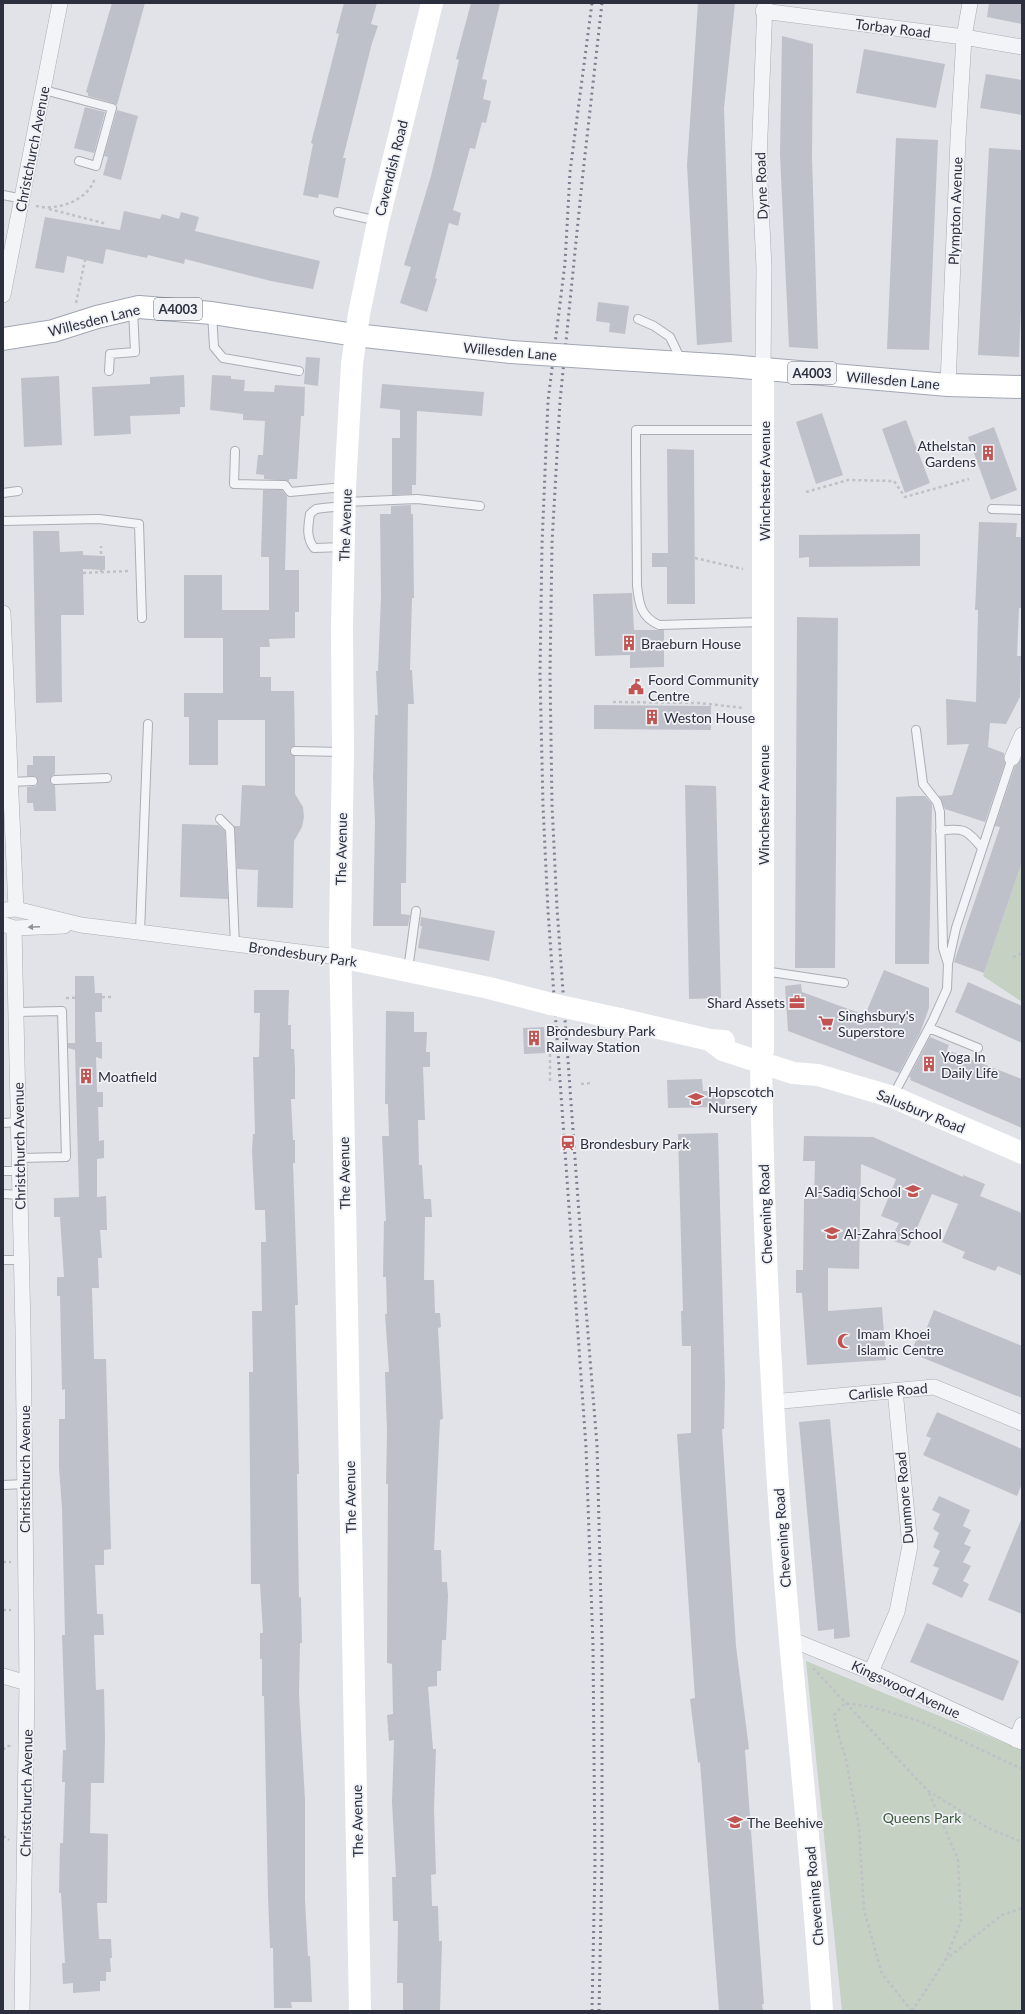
<svg xmlns="http://www.w3.org/2000/svg" width="1025" height="2014" font-family="Lato,sans-serif">
<rect width="100%" height="100%" fill="#e1e3e8"/>
<path fill="#c4d1c3" d="M1022 862V1002L983 976Z
M806 1661 1022 1750V2011H842Z"/>
<path fill="#bfc1ca" d="M112 3H145L117 105 113 103 88 96V93L86 92Z
M344 3H377L371 24 378 26 372 43 343 158H346L338 198 319 194 318 198 303 195 313 144 311 143 339 34 336 33Z
M471 3H500L482 79 487 80 483 99 491 101 486 123 482 122 475 149 470 148 453 210 461 213 458 226 449 223 435 278 437 279 427 312 400 303 411 267 404 265 431 176 459 60 456 59Z
M698 3H735L724 108 732 342 697 345 687 165Z
M989 3H1022V24L987 17Z
M782 36 813 44 812 158 818 349 789 347 780 155Z
M864 49 945 64 936 108 856 93Z
M986 74 1022 80V115L980 108Z
M85 107 105 112 94 153 74 148Z
M117 110 138 116 121 180 103 175 108 157 104 156Z
M896 138 938 140 929 350 887 349Z
M989 148 1022 150V285L1019 357 978 355Z
M124 211 160 219 162 214 179 219 181 212 199 217 195 231 320 261 313 289 271 281 185 259 184 264 148 255 147 258 106 249 103 264 67 256 64 273 35 268 45 217 120 230Z
M598 302 629 306 625 334 609 332 610 323 596 321Z
M306 357 320 358 318 386 304 384Z
M184 375 185 407H180V414L130 416 131 434 94 436 92 387 150 384V377Z
M212 375 231 376V379L245 380 244 391 274 392 275 385 305 387 304 416H301L297 479H289V481L264 479V475L256 474 258 455H263L265 421 243 420V414L210 410Z
M59 376 62 445 24 447 21 378Z
M382 384 484 392 482 416 417 411 416 485H412V494L392 495V438H400V410L380 408Z
M822 413 843 475 816 484 796 422Z
M906 420 930 483 905 493 882 429Z
M994 427 1017 490 991 500 968 437Z
M667 449 694 450 695 604H667V567H652V553H668Z
M263 490H282L287 497 285 570H299V612H295V638L269 639 270 647H260V677H271V691H294L295 746 291 748 290 751 295 756V794L303 807 304 817 302 827 294 841 293 908 257 907 258 870 237 869 234 826H240L242 785 265 786V720H218V765H189V717H184V693H223V638H184V575H222V610H269V557H261Z
M411 505V514H413L414 598H412L410 670H412L414 704H408L406 883H401V914L410 915 408 926H373L375 822 373 778 375 715H378L376 671H378L381 597 380 514H391V506Z
M979 522 1017 523 1016 537H1022V608H1019L1017 656H1021L1020 697 1006 724 990 723 988 747 1004 753 1005 763 985 822 945 809 939 796 952 795 969 744 947 745 946 699 976 702 978 610H975Z
M33 531H59L60 552 83 551V555L105 556V570L83 569 84 615H61L62 702 36 703Z
M920 534V566L809 567V557L799 558V535Z
M632 593 634 630H664V667L630 668V655L595 656 593 594Z
M797 617 838 618 835 968H795Z
M594 705 711 706V730L594 729Z
M33 756H55V774L52 776 50 780 51 783 55 785 56 811H34L33 803H27V787L36 786 38 781 35 776H27V765H33Z
M1021 759 1022 862 984 973 954 962 1000 827 995 826 1015 766Z
M685 785 716 786 721 998 689 999Z
M914 796H925L932 804 929 964H895L896 797Z
M182 824 218 825 225 831 228 899 180 897Z
M421 917 495 931 489 961 418 948 422 926H420Z
M884 970 929 988V1008L920 1033 899 1073 788 1031 785 986 801 984 802 992 865 1015Z
M75 976H94L95 993H102V1012H95L96 1042H102V1059L96 1057 97 1092H103V1107H98L99 1141 104 1140V1158L97 1159V1197L106 1196 107 1230H100L102 1258H98L99 1288H92L94 1359H106L111 1549 104 1550V1565H95L97 1614H103L104 1635H94L96 1690 104 1689 105 1739 104 1783H91L90 1833 108 1834 107 1903H97L99 1939H111L112 1958H110L111 1972H106V1981H100V1991L73 1993V1983L63 1984 62 1963H65L61 1893H59L60 1843H63L65 1782H62L63 1750H66L62 1635H65L62 1508 59 1468V1419H65V1389L62 1390 60 1296H57V1277H64L60 1217H54V1198L79 1197 75 1050 68 1048V1043H75Z
M968 982 1022 1006V1043L955 1012Z
M254 990H289L288 1025H291V1049H294L295 1068V1099H291L293 1140H295V1163H293L298 1305H295L299 1474H297L299 1598 301 1597 302 1643H300L299 1694 305 1800V1900L308 1956H310L312 2002H291L292 2008H274L273 1948H270L268 1896 264 1696H262V1659H260V1633H263L260 1584H251L249 1372H253L252 1311H262L261 1242H266L265 1210H255L252 1151 253 1134H255L253 1057H259L260 1013H254Z
M386 1011 414 1012V1032H427L426 1052H430V1067H423L425 1120H418L419 1165H422L424 1199H431L432 1217H425L424 1280H434L435 1313H440L441 1327 438 1328 443 1419 440 1420 434 1550H441L442 1582H447L448 1596 446 1640H442L441 1671H437V1686L428 1687 433 1749H436L434 1809 436 1874 431 1875 432 1906H438L439 1941H442L440 2011H403V1983H397L398 1921H393L392 1877H396L392 1802 394 1740 389 1741 387 1715 393 1714 392 1664 387 1663 388 1484H386L387 1432 385 1372H389L385 1314H387L386 1277H383L384 1221H386L382 1136H389L388 1104H385Z
M544 1027 545 1053 524 1054 523 1028Z
M930 1037 949 1045 947 1050 1022 1079V1128L910 1080 911 1078 909 1077Z
M702 1079 703 1091H725V1107L668 1108 667 1080Z
M718 1133 725 1384 724 1429H722L736 1646 749 1749 745 1750 761 1964 764 2004H762L763 2011H719L700 1762 698 1763 690 1699 695 1698 677 1434 691 1433V1346H682L681 1311H683L678 1134Z
M804 1136 873 1137 963 1177V1175L985 1184 980 1196 1022 1213V1276L998 1266 995 1271 962 1258 965 1252 942 1242 958 1204 932 1194 909 1246 890 1240 899 1223 881 1216 896 1179 861 1164 859 1269 828 1268V1311L882 1307 886 1360 807 1365 802 1293H796V1270H803L804 1199H814L815 1161H803Z
M934 1310 1022 1346V1398L911 1353 920 1330 925 1332Z
M937 1412 1022 1449V1484L1017 1496 923 1455 931 1438 926 1436Z
M830 1419 850 1637 834 1639V1629L818 1631 799 1422Z
M939 1496 970 1510 963 1526 971 1530 964 1544 971 1547 963 1562 971 1566 963 1581 969 1584 962 1598 932 1584 939 1568 933 1566 940 1551 933 1547 939 1533 933 1529 940 1514 932 1510Z
M1021 1520H1022V1614L988 1600Z
M927 1623 1019 1661 1003 1701 910 1662Z"/>
<g fill="none" stroke-linecap="round" stroke-linejoin="round">
<defs>
<path id="lane" d="M44 90 112 108 96 166 79 161
M3 195 23 199
M338 212 378 221
M212 313 214 347 223 358 299 371
M638 319 654 326 670 337 681 360
M109 371 110 354 135 352 133 309
M762 430H636V452L637 586C639 604 641 617 659 625L762 622
M235 451 234 484 285 485 290 492 344 487
M3 493 18 491
M345 502 417 499 480 506
M992 509 1022 510
M3 521 99 519 139 524 142 618
M344 547 314 548C306 537 308 527 310 514L316 509 323 508 344 506
M295 751 342 752
M55 780 107 778
M11 782 33 781
M220 819 230 829 235 945
M940 831C964 827 967 830 982 848
M140 932 148 724
M948 964 956 928 1012 758
M408 970 416 911
M764 971 844 983
M16 1012 62 1011 66 1157 19 1158
M929 1028 978 1048
M893 1096 933 1020 947 989 948 964 943 948 940 812 937 802 923 784 916 730
M3 1123 18 1122
M3 1171H19
M3 1194 20 1195
M3 1260H21
M3 1485 25 1484"/>
<path id="street" d="M763 11 964 37 1022 47
M3 295 60 3
M763 369 764 268 759 161 765 3
M948 385 958 139 964 37 970 3
M3 613 16 909
M1012 758 1022 735
M3 910 16 909 81 925 340 957
M3 924 14 928 64 926
M14 928 23 1330 27 1683 22 2011
M772 1402 934 1387 1022 1423
M790 1639 871 1672 1022 1742
M871 1672 897 1612 910 1546 895 1390
M3 1676 27 1683
M1016 1740 1022 1725"/>
<path id="primary" d="M3 339 53 331 97 317 139 307 212 313 355 335 511 352
M602 358 730 366 948 385 1022 387"/>
</defs>
<use href="#lane" stroke="#aaadb5" stroke-width="10"/>
<use href="#street" stroke="#aaadb5" stroke-width="16"/>
<use href="#primary" stroke="#a1a6b3" stroke-width="24"/>
<path stroke="#bfc1c7" stroke-width="2.5" stroke-dasharray="3 3" stroke-linecap="butt" d="M36 206C57 211 88 201 95 178
M49 209 107 224
M76 303 85 260
M806 492 848 480 894 481 905 497 969 479
M695 558 743 569
M101 572V546
M83 573 129 571
M613 702 699 703 744 708
M1013 957 1022 953
M66 998 112 997
M550 1048V1084
M581 1084 591 1083
M3 1562H11
M3 1610H11
M813 1668 927 1790 988 1828 1022 1842
M3 1750 7 1746H11
M3 1836 9 1840
M945 1960 1002 1915 1022 1908
M912 2011 882 1974 864 1910 859 1827 845 1755 840 1741 834 1715 845 1703 872 1707 922 1722 1022 1769
M912 2011 945 1961 961 1921 958 1859 928 1791"/>
<use href="#lane" stroke="#f3f4f7" stroke-width="8"/>
<use href="#street" stroke="#f3f4f7" stroke-width="15"/>
<path stroke="#fff" stroke-width="22" d="M340 957 489 988 551 1004
M620 1019 710 1040 724 1041
M710 1040 723 1050 793 1073 818 1075 893 1097 1022 1153
M763 1050V369
M761 1063C764 1256 773 1448 790 1640 801 1764 814 1887 822 2011
M360 2011 340 935 343 752 342 628 345 487 352 364 359 314 378 222 432 3"/>
<use href="#primary" stroke="#fff" stroke-width="22"/>
<path stroke="#7c8090" stroke-width="3" stroke-dasharray="2 4" stroke-linecap="butt" d="M592 2011 595 1864 593 1646 586 1447 548 911 543 806 540 674 542 544 548 401 565 263 570 172 592 3
M599 2011 602 1863V1644L597 1445 585 1297 557 908 552 805 550 673 552 543 560 401 582 182 602 3"/>
<defs>
<path id="primary-bridge" d="M511 352 602 358"/>
</defs>
<use href="#primary-bridge" stroke="#a1a6b3" stroke-width="24" stroke-linecap="butt"/>
<path stroke="#fff" stroke-width="22" d="M551 1004 620 1019"/>
<use href="#primary-bridge" stroke="#fff" stroke-width="22"/>
</g>
<defs><path id="oneway-solid" d="M-6-.8H1V-3.2L6.5 0L1 3.2V.8H-6Z"/></defs>
<use fill="#8f929a" href="#oneway-solid" transform="translate(34 927) rotate(178)"/>
<defs>
<symbol id="building-bare" viewBox="-9 -9 18 18"><path d="M-4-6H4V6H1V3H-1V6H-4ZM-2.5-4.3h1.7v1.8h-1.7ZM.8-4.3h1.7v1.8H.8ZM-2.5-1h1.7V.8h-1.7ZM.8-1h1.7V.8H.8Z" fill="#c15352" stroke="#f0f2f6" stroke-width="2.5" paint-order="stroke"/></symbol>
<symbol id="civic-bare" viewBox="-9 -9 18 18"><path d="M-.6-6.5H3V-4.5H.6V-3L4-1V1h2V6H-6V1h2V-1L-.6-3ZM-1.2 2.5V6h2.4V2.5Z" fill="#c15352" stroke="#f0f2f6" stroke-width="2.5" paint-order="stroke"/></symbol>
<symbol id="office-bare" viewBox="-9 -9 18 18"><path d="M-6-3h4V-5.5h4V-3h4V5H-6ZM-1-4.5V-3h2v-1.5ZM-6 0V1H6V0Z" fill="#c15352" stroke="#f0f2f6" stroke-width="2.5" paint-order="stroke"/></symbol>
<symbol id="supermarket-bare" viewBox="-9 -9 18 18"><path d="M-6-5.5h2.5l.6 2H6L4.5 2H-2.5L-4.4-4H-6ZM-1.5 3.2a1.3 1.3 0 1 0 .1 0ZM3 3.2a1.3 1.3 0 1 0 .1 0Z" fill="#c15352" stroke="#f0f2f6" stroke-width="2.5" paint-order="stroke"/></symbol>
<symbol id="school-bare" viewBox="-9 -9 18 18"><path d="M0-5L7-2L0 1L-7-2ZM-4 1L0 2.5L4 1V4Q0 6-4 4Z" fill="#c15352" stroke="#f0f2f6" stroke-width="2.5" paint-order="stroke"/></symbol>
<symbol id="station-bare" viewBox="-9 -9 18 18"><path d="M-3-6H3Q5-6 5-4V2Q5 4 3 4L4.5 6H3L1.5 4h-3L-3 6H-4.5L-3 4Q-5 4-5 2V-4Q-5-6-3-6ZM-3.5-4v3h7v-3ZM-3.5 1v1.5H-2V1ZM2 1v1.5H3.5V1Z" fill="#c15352" stroke="#f0f2f6" stroke-width="2.5" paint-order="stroke"/></symbol>
<symbol id="mosque-bare" viewBox="-9 -9 18 18"><path d="M3.5-4.9A6 6 0 1 0 3.5 4.9A5 5 0 1 1 3.5-4.9Z" fill="#c15352" stroke="#f0f2f6" stroke-width="2.5" paint-order="stroke"/></symbol>
</defs>
<g fill-rule="evenodd">
<use href="#building-bare" x="977" y="442" width="22" height="22"/>
<use href="#building-bare" x="618" y="632" width="22" height="22"/>
<use href="#civic-bare" x="625" y="676" width="22" height="22"/>
<use href="#building-bare" x="641" y="706" width="22" height="22"/>
<use href="#office-bare" x="786" y="991" width="22" height="22"/>
<use href="#supermarket-bare" x="815" y="1012" width="22" height="22"/>
<use href="#building-bare" x="523" y="1027" width="22" height="22"/>
<use href="#building-bare" x="918" y="1053" width="22" height="22"/>
<use href="#building-bare" x="75" y="1065" width="22" height="22"/>
<use href="#school-bare" x="685" y="1088" width="22" height="22"/>
<use href="#station-bare" x="557" y="1132" width="22" height="22"/>
<use href="#school-bare" x="902" y="1180" width="22" height="22"/>
<use href="#school-bare" x="821" y="1222" width="22" height="22"/>
<use href="#mosque-bare" x="834" y="1330" width="22" height="22"/>
<use href="#school-bare" x="724" y="1811" width="22" height="22"/>
</g>
<g text-anchor="middle" dominant-baseline="central" stroke-width="3.5" stroke-linejoin="round" paint-order="stroke">
<g fill="#f0f2f6" stroke="#666a75" stroke-width="1">
<rect x="154" y="298" width="48" height="22" rx="3"/>
<rect x="788" y="362" width="48" height="22" rx="3"/>
</g>
<g font-size="13" font-weight="bold" fill="#2b2f3e">
<text x="178" y="309">A4003</text>
<text x="812" y="373">A4003</text>
</g>
<g font-size="14" fill="#2b2f3e" stroke="#f0f2f6">
<text transform="translate(893 28) rotate(7)">Torbay Road</text>
<text transform="translate(32 149) rotate(-79)">Christchurch Avenue</text>
<text transform="translate(391 168) rotate(-76)">Cavendish Road</text>
<text transform="translate(761 186) rotate(-92)">Dyne Road</text>
<text transform="translate(955 211) rotate(-88)">Plympton Avenue</text>
<text transform="translate(94 320) rotate(-14)">Willesden Lane</text>
<text transform="translate(510 351) rotate(5)">Willesden Lane</text>
<text transform="translate(893 380) rotate(5)">Willesden Lane</text>
<text transform="translate(764 481) rotate(-90)">Winchester Avenue</text>
<text transform="translate(345 525) rotate(-88)">The Avenue</text>
<text transform="translate(763 805) rotate(-90)">Winchester Avenue</text>
<text transform="translate(341 849) rotate(-89)">The Avenue</text>
<text transform="translate(303 954) rotate(8)">Brondesbury Park</text>
<text transform="translate(921 1111) rotate(22)">Salusbury Road</text>
<text transform="translate(19 1146) rotate(-91)">Christchurch Avenue</text>
<text transform="translate(344 1173) rotate(-91)">The Avenue</text>
<text transform="translate(765 1214) rotate(-92)">Chevening Road</text>
<text transform="translate(888 1391) rotate(-5)">Carlisle Road</text>
<text transform="translate(24 1469) rotate(-90)">Christchurch Avenue</text>
<text transform="translate(350 1497) rotate(-91)">The Avenue</text>
<text transform="translate(904 1498) rotate(-95)">Dunmore Road</text>
<text transform="translate(782 1538) rotate(-94)">Chevening Road</text>
<text transform="translate(906 1689) rotate(25)">Kingswood Avenue</text>
<text transform="translate(26 1793) rotate(-89)">Christchurch Avenue</text>
<text transform="translate(357 1821) rotate(-91)">The Avenue</text>
<text transform="translate(814 1896) rotate(-95)">Chevening Road</text>
</g>
<g font-size="14" fill="#2b2f3e" stroke="#f0f2f6" text-anchor="start">
<text x="976" y="445" text-anchor="end">Athelstan<tspan x="976" dy="16">Gardens</tspan></text>
<text x="641" y="643">Braeburn House</text>
<text x="648" y="679">Foord Community<tspan x="648" dy="16">Centre</tspan></text>
<text x="664" y="717">Weston House</text>
<text x="785" y="1002" text-anchor="end">Shard Assets</text>
<text x="838" y="1015">Singhsbury's<tspan x="838" dy="16">Superstore</tspan></text>
<text x="546" y="1030">Brondesbury Park<tspan x="546" dy="16">Railway Station</tspan></text>
<text x="941" y="1056">Yoga In<tspan x="941" dy="16">Daily Life</tspan></text>
<text x="98" y="1076">Moatfield</text>
<text x="708" y="1091">Hopscotch<tspan x="708" dy="16">Nursery</tspan></text>
<text x="580" y="1143">Brondesbury Park</text>
<text x="901" y="1191" text-anchor="end">Al-Sadiq School</text>
<text x="844" y="1233">Al-Zahra School</text>
<text x="857" y="1333">Imam Khoei<tspan x="857" dy="16">Islamic Centre</tspan></text>
<text x="747" y="1822">The Beehive</text>
</g>
<g font-size="14" fill="#3b593a" stroke="#f0f2f6">
<text x="922" y="1817">Queens Park</text>
</g>
</g>
<rect width="1025" height="2014" fill="none" stroke="#2b2f3e" stroke-width="8"/>
</svg>
